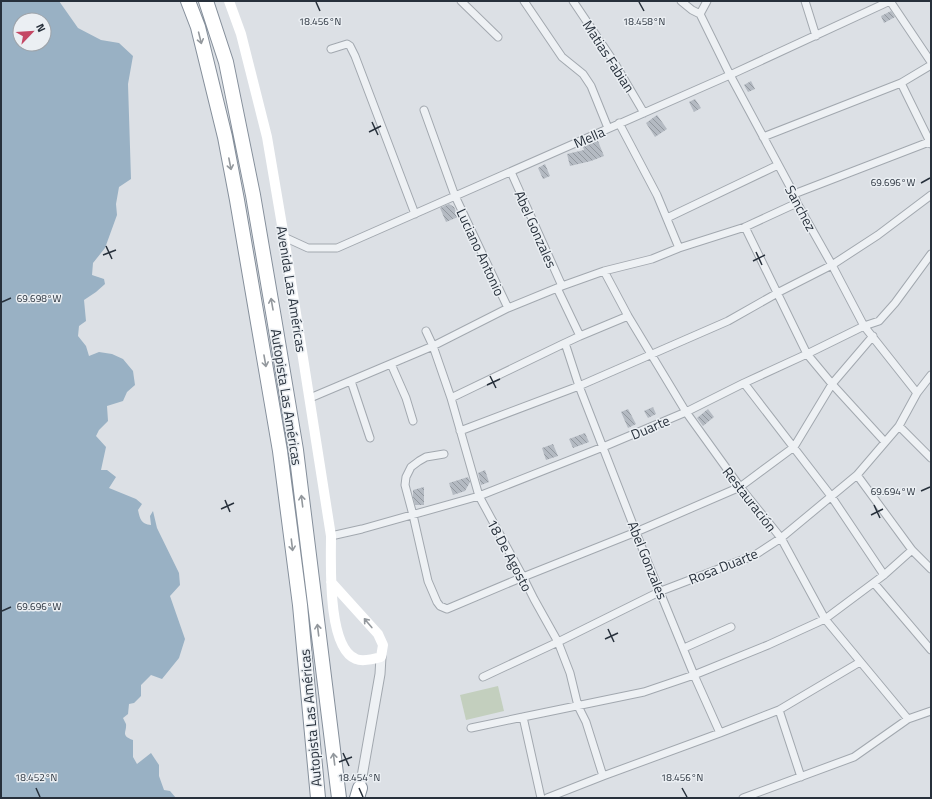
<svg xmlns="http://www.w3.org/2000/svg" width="932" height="799" font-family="'Titillium Web',sans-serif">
<defs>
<pattern id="building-back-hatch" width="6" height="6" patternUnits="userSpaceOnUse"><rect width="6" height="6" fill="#b4bac2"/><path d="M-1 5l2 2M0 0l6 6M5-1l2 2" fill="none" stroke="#92989f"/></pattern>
</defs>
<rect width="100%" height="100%" fill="#dce0e5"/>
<path fill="#c3cfbe" d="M498 686 504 711 466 720 460 695Z"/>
<path fill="#99b1c4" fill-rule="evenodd" d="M1 1H59L78 28 101 40 119 43 133 56 128 84 131 179 119 187 116 204 117 215 105 248 93 263 92 275 104 279 105 284 96 292 84 300 86 321 79 326 78 336 86 346 89 356 99 352 112 354 123 359 133 371 135 385 127 392 123 401 107 406 108 421 99 430 96 436 106 447 101 470H107L116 477 109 488 136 499 142 504 138 510C140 519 141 524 151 525L150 516 153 511 157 528 179 573 180 585 170 596 185 639 179 658 162 679 151 675 141 685V696L134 703 129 704 128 714 123 718C124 720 125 722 126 724 127 732 120 735 133 740V757L137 764 151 753 159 765V776L164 790 170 791 176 798H1ZM20 20H44V44H20Z"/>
<path fill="url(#building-back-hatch)" d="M891 11 895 17 884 23 881 16Z
M751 81 755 89 748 92 744 85Z
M695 99 701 108 694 112 689 102Z
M657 115 667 129 655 137 646 123Z
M598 141 604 156 591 161 570 166 567 154 584 150 583 147Z
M545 164 550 176 543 179 538 168Z
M449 204 454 207 458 217 446 222 440 208Z
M653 407 656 414 648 418 644 411Z
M628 409 636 424 628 428 621 412Z
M708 409 714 417 703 426 697 418Z
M585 433 589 442 573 448 569 439Z
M553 444 558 456 546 460 542 448Z
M485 470 489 482 481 485 478 473Z
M468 477 470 482 465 491 453 495 449 483Z
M424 487V505H415L413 497V490Z"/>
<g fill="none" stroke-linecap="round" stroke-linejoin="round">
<defs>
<path id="minor" d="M461 1 498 37
M524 1 562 57 583 74 591 86 608 128
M573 1 614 62 644 113
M681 1 692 10 700 14
M805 1 816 36
M890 1 931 62
M700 14 730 75 794 194 797 203 832 265 864 326 917 393
M700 14 707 1
M331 49 347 44 350 46 355 56 415 214
M901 83 931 144
M424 110 455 196 508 308
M619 123 657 195 679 248
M763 137 901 83 931 65
M511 172 562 286
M794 194 929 142
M667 218 778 165
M745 227 807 354 832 384 885 442
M284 237 308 248H337L730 75 890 1
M604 271 628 316 686 412 740 487 781 538 825 619 908 719
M557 288 580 336 565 343 579 386 646 558 694 675 720 733
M426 331 433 346 451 398 479 496 523 577 534 599 558 642 570 673 578 706 586 722 603 776
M580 336 628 316
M391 364 406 398 413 421
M351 381 370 438
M744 383 831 496 884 575
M310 398 433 346 508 308 562 286 604 271 652 259 679 248 745 227 797 203
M451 398 565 343
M899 426 931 458
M460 431 579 386 728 321 781 291 832 265 878 235 931 195
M444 454 426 457 419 461 411 467 406 477 405 485 413 515 428 581 437 602 440 606 447 609 523 577 636 532 740 487 794 447 832 384 873 336
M857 475 912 550 931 569
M331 536 362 529 479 496 603 447 686 412 744 383 807 354 864 326 879 321 895 303 931 254
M874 583 931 650
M684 648 731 627
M483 677 558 642 661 591 755 555 781 538 857 475 899 426 917 393 931 375
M779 710 801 777
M471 728 523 717
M541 798 523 717 644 692 694 675 768 645 825 619 884 575 912 550
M547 798 603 776 720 733 779 710 860 662
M743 798 854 757 908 719 931 711"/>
<path id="tertiary" d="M360 793V788L380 674 381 657"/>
<path id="motorway" d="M188 1 198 27 225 137 237 200 280 451 300 605 318 798
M206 1 226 62 253 195 274 318 296 450 339 798
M357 798 360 788"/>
</defs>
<use href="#minor" stroke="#a2a8af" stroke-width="9"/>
<use href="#tertiary" stroke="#a2a8af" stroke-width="11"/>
<use href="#motorway" stroke="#858f9b" stroke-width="16"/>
<use href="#minor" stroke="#eef1f4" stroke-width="7"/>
<use href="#tertiary" stroke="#eef1f4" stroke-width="9"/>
<path stroke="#fff" stroke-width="10" d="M229 1 241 34 267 137 284 237 331 536C331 563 327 648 356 659 363 662 374 659 381 657L383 645 378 634 331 582"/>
<use href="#motorway" stroke="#fff" stroke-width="14"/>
</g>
<defs><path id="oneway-shaft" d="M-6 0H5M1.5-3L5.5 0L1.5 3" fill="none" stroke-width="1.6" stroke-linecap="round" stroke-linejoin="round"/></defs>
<g stroke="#93989d">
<use href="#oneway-shaft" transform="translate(200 38) rotate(76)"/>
<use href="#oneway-shaft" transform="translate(230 164) rotate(79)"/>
<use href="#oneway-shaft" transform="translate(272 304) rotate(-100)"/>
<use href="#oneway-shaft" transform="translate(265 361) rotate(80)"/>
<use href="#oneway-shaft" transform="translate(302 501) rotate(-97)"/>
<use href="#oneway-shaft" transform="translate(292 545) rotate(83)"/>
<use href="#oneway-shaft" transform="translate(368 623) rotate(-130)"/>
<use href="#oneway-shaft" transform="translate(318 630) rotate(-97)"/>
<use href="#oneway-shaft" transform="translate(334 759) rotate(-97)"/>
</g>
<path fill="none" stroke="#27303b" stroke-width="1.5" d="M316 2 320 11M639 2 644 11M372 122 378 135M369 132 381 126M921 183 930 178M106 246 112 259M756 252 762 265M103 255 116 250M753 261 765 255M2 302 11 298M490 376 496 388M487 385 500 379M921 491 930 487M225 500 230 512M874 505 880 518M221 509 234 503M871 515 883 509M2 611 11 607M608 629 614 642M605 639 618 633M343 753 349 766M339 762 352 757M36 788 40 797M359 788 363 797M682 788 687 797"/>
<g text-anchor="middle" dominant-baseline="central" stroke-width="3" stroke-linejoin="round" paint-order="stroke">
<g font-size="14" fill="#27303b" stroke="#ebeff3">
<text transform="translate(609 56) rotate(57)">Matias Fabian</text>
<text transform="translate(589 137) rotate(-24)">Mella</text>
<text transform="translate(801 208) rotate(62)">Sanchez</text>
<text transform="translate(536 229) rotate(66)">Abel Gonzales</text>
<text transform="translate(481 252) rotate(65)">Luciano Antonio</text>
<text transform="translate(292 289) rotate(81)">Avenida Las Américas</text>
<text transform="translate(287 397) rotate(81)">Autopista Las Américas</text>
<text transform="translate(650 427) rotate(-23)">Duarte</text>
<text transform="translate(750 499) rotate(52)">Restauración</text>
<text transform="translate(510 555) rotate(62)">18 De Agosto</text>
<text transform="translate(648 560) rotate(68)">Abel Gonzales</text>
<text transform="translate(723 566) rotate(-22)">Rosa Duarte</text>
<text transform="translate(310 718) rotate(-95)">Autopista Las Américas</text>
</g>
</g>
<g font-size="10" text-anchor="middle" fill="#27303b" stroke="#ebeff3" stroke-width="3" stroke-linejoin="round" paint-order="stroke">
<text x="320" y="25">18.456°N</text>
<text x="644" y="25">18.458°N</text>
<text x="893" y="186">69.696°W</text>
<text x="39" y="302">69.698°W</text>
<text x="893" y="495">69.694°W</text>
<text x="39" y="610">69.696°W</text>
<text x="36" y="781">18.452°N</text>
<text x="359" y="781">18.454°N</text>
<text x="682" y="781">18.456°N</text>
</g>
<rect width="932" height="799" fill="none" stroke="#27303b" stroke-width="4"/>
<g transform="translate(32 32) rotate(65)"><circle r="19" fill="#ebeff3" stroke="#9da3a9"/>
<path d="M0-3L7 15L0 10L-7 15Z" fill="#c44764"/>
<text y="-6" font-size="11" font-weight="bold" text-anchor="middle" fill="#27303b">N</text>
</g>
</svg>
